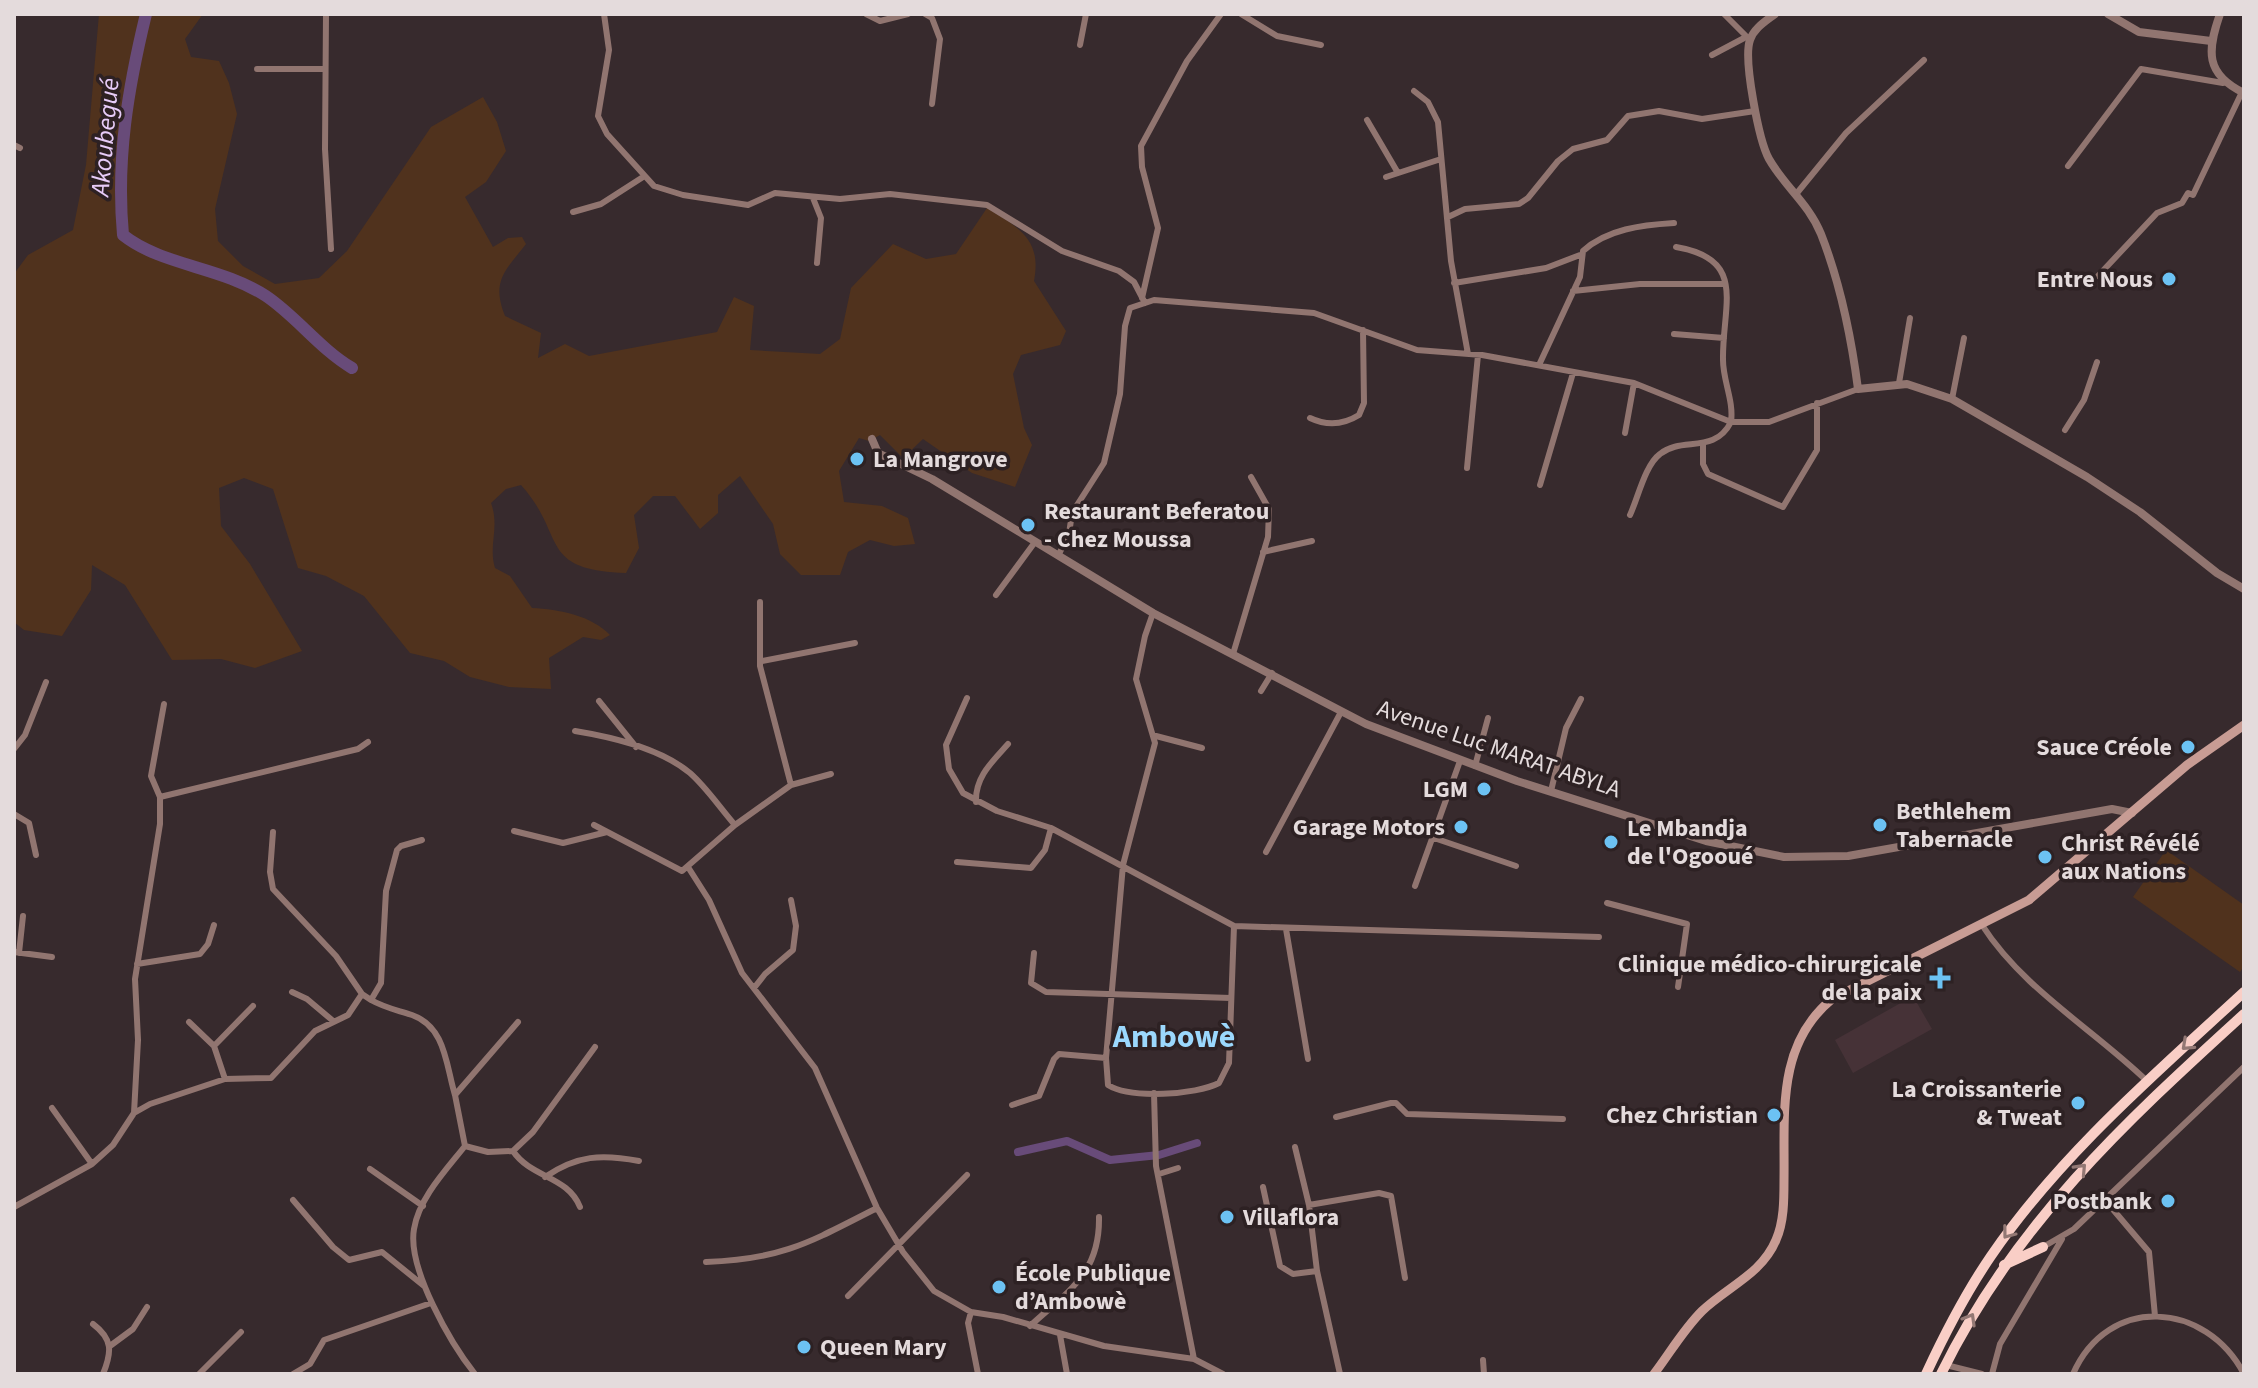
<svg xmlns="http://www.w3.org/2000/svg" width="2258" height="1388" font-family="'Source Sans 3',sans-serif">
<rect width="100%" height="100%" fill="#372a2d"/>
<path fill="#463237" d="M1913 996 1932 1029 1853 1073 1835 1040Z"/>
<path fill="#50321d" d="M99 14H203L185 39 191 57 219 61 229 83 237 114 215 209 218 241 243 266 275 284 319 278 347 251 431 127 483 97 497 122 506 151 486 182 465 197 493 247 508 238 522 237 526 244C505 271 491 281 505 316L541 333 538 358 565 344 589 356 717 332 734 297 754 306 750 350 820 354 840 339 851 288 893 244 926 259 956 254 987 208C1019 228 1042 239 1034 281L1066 331 1060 345 1021 355 1013 374 1024 428 1032 445 1015 487 972 473 923 439 903 458 880 435 869 441 859 438 839 471 844 502 882 506 908 518 915 544 894 546 870 540 848 552 840 575H801L780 554 773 524 740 476 718 495V513L700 529 675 496H653L634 515 639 548 626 573C537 570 567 536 521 485L506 489 491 503C500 528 488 545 495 568L510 576 532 608C559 609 592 616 610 635L601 640 583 637 549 658 551 689 509 687 470 677 444 661 410 653 364 596 326 576 298 568 273 489 244 478 219 488 221 526 250 564 302 651 255 668 221 659 172 660 125 585 92 565 91 590 62 636 24 630 14 622V274L28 255 73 230 86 165Z
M2166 850 2244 905V966L2240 972 2133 897Z"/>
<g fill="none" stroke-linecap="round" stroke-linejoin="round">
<path stroke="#684b79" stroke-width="8" d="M1018 1152 1067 1141 1110 1160 1159 1155 1197 1143"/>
<path stroke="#684b79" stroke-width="12" d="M146 14C128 88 116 159 123 235 162 266 220 266 266 296 297 317 319 348 352 368"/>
<path stroke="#917570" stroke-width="6" d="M326 14 325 149 331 249
M604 14 609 50 598 116 607 134 654 186 683 195 748 205 775 193 840 199 890 194 987 205 1062 251 1119 271 1134 282 1145 303
M866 14 880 21 908 14
M925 14 932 18 940 39 932 104
M1241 14 1277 36 1321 45
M1724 14 1747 37
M1080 45 1086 14
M1712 55 1746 37
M257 69H323
M1414 91 1428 102 1438 122 1451 261 1468 354
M1367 120 1398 173
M14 145 20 148
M2068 166 2141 69 2223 83
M1386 177 1441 159
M1797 193 1846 133 1924 60
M813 198 821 218 817 263
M573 212 601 204 643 177
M1448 217 1465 209 1519 204 1528 198 1558 161 1573 149 1607 140 1628 116 1659 111 1702 119 1755 111
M2098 276 2157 213 2182 203 2188 193 2193 195 2242 92
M1454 283 1546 268 1580 255
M1573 291 1640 284H1724
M1142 298 1158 228 1142 167 1141 146 1187 61 1221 14
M1674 334 1724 338
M1539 365 1580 277 1583 251C1607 229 1642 225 1674 223
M1899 383 1910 318
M1952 399 1964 338
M1310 418C1327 426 1343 425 1359 415L1364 403 1363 330
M2065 430 2084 400 2097 362
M1625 433 1634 383
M1703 444V464L1708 474 1783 507 1817 450V403
M1467 468 1478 355
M1540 485 1573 373
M1630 515C1638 498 1645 465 1660 454 1682 436 1714 455 1731 422 1734 401 1723 381 1723 360 1722 305 1748 259 1676 247
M1263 552 1312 541
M1058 556 1069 534 1072 513 1104 463 1120 394 1125 326 1130 308 1154 300 1314 313 1417 350 1482 355 1634 383 1731 422H1769L1858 389
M996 595 1035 542
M1153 613 1145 636 1136 679 1155 743 1123 865 1106 1058 1108 1085C1130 1099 1196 1095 1219 1083L1229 1063 1234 926
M1233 654 1268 537 1269 509 1251 477
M762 661 855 643
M1261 691 1272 673
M967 698 946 745 949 769 963 793 997 811 1051 828 1234 926 1599 937
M599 701 636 747
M575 731C612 737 660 748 690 773 707 788 720 808 735 825L682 871 594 825
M1156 736 1202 748
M14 749 25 735 46 682
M1475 766 1488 718
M791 785 831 774
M1551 791 1566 728 1581 699
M160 797 358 749 368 742
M976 802C975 777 992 762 1008 744
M14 814 29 823 36 855
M735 825 791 785 760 666V602
M514 831 563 843 607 832
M1434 838 1516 866
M1266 852 1341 712
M957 862 1031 868 1045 850 1051 828
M688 867 709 900 742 973 815 1068 877 1208 903 1252 934 1291 971 1312 1003 1317 1104 1346 1194 1359 1223 1374
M1415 886 1460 761
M1607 903 1687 924 1678 987
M1982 925C2023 989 2093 1029 2147 1081
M1286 929 1308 1059
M14 952 52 957
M19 953 23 916
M1034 953 1031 983 1046 992 1231 998
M137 964 200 954 208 944 214 925
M754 988 765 974 793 950 796 926 791 900
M292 992 307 999 332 1020
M362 994 371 1000 381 983 386 891 397 850 401 846 422 840
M371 1000C385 1008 397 1010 412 1015 446 1027 446 1066 455 1095
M189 1022 214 1046
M225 1079 214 1046 253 1006
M1154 1093 1156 1166 1194 1359
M1012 1105 1039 1096 1054 1059 1059 1054 1106 1058
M52 1108 92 1164
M134 1113 150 1104 225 1079 271 1078 315 1031 348 1015 362 994 336 956 273 889 270 872 273 832
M1336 1117 1391 1103H1396L1407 1114 1563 1119
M465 1146 455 1095 518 1022
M1295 1147 1309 1205 1317 1271 1340 1374
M513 1151C531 1178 568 1176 580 1207
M370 1169 423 1206
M1159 1174 1178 1168
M545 1177C577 1155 602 1154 639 1161
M1263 1187 1280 1266 1293 1274 1317 1271
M293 1200 333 1247 349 1260 382 1252 424 1286
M2105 1200 2149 1252 2155 1316
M1309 1205 1379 1193 1391 1196 1405 1278
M14 1207 92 1164 113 1145 134 1113 138 1040 135 979 160 824V797L151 776 164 704
M2043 1247 2074 1229 2244 1067
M706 1262C784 1259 810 1242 877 1208
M848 1296 967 1175
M971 1312 968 1323 978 1374
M93 1324C113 1339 112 1352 103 1374
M1030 1326C1068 1291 1100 1274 1099 1217
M1060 1335 1067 1374
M110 1346 133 1329 147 1307
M1483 1360 1484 1374
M1946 1365 1982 1374
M199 1374 241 1332
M293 1374 310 1364 324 1340 431 1303
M475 1374C451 1344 407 1268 414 1229 419 1198 446 1170 465 1146L488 1152 513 1151 533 1132 595 1047
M1992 1374 2000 1344 2062 1239
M2073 1374C2108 1294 2206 1301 2244 1374"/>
<path stroke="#917570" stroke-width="8" d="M1775 14C1766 21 1754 28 1750 40 1743 59 1759 141 1769 159 1785 187 1809 204 1821 234 1841 285 1851 335 1858 389L1907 384 1952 399 2087 477 2140 512 2217 573 2244 589
M2108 14 2139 32 2211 41
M2220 14C2207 51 2205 74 2244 93
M872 439 878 453 932 479 1153 613 1366 724 1517 781 1706 841 1784 857 1848 856 2112 809 2132 813"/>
<path stroke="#c89c94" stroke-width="9" d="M1654 1374C1670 1353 1683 1330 1702 1311 1727 1287 1762 1274 1776 1240 1784 1222 1784 1200 1784 1180 1785 1114 1776 1045 1832 999L2029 900 2187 765 2244 725"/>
<path stroke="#f9cec6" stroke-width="10" d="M2004 1265 2043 1247
M1926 1374C1945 1333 1965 1294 1991 1256 2060 1155 2155 1074 2244 992
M1941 1374C2014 1225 2123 1124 2244 1014"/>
</g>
<defs><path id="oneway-chevron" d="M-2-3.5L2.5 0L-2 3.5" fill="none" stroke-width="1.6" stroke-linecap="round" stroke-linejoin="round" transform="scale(2)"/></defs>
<g stroke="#937874">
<use href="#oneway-chevron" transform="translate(2187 1045) rotate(137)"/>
<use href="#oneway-chevron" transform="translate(2081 1169) rotate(-47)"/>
<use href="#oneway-chevron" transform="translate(2008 1233) rotate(127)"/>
<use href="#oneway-chevron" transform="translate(1970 1319) rotate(-60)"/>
</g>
<g fill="#6cc2f3" stroke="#2d2123" stroke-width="3">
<circle cx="2169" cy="279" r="8"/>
<circle cx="857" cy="459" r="8"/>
<circle cx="1028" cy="525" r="8"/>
<circle cx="2188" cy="747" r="8"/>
<circle cx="1484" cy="789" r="8"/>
<circle cx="1880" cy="825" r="8"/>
<circle cx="1461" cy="827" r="8"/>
<circle cx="1611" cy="842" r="8"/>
<circle cx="2045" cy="857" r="8"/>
<path d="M1936 966h8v8h8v8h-8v8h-8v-8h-8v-8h8z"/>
<circle cx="2078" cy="1103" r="8"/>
<circle cx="1774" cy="1115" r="8"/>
<circle cx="2168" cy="1201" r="8"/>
<circle cx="1227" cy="1217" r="8"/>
<circle cx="999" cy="1287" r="8"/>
<circle cx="804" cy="1347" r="8"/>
</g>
<g text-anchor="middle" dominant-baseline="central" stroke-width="7" stroke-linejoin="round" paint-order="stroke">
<g font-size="24" font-weight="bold" fill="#e4dbdc" stroke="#2d2123" text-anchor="end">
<text x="2153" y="279">Entre Nous</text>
<text x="873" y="459" text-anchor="start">La Mangrove</text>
<text x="1044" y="511" text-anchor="start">Restaurant Beferatou<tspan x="1044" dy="28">- Chez Moussa</tspan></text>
<text x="2172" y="747">Sauce Créole</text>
<text x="1468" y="789">LGM</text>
<text x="1896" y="811" text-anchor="start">Bethlehem<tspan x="1896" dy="28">Tabernacle</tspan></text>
<text x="1445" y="827">Garage Motors</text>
<text x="1627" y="828" text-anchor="start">Le Mbandja<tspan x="1627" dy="28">de l'Ogooué</tspan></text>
<text x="2061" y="843" text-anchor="start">Christ Révélé<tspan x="2061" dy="28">aux Nations</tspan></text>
<text x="1922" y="964">Clinique médico-chirurgicale<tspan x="1922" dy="28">de la paix</tspan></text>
<text x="2062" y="1089">La Croissanterie<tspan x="2062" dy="28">&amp; Tweat</tspan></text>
<text x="1758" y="1115">Chez Christian</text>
<text x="2152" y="1201">Postbank</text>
<text x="1243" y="1217" text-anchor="start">Villaflora</text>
<text x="1015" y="1273" text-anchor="start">École Publique<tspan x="1015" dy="28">d’Ambowè</tspan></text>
<text x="820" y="1347" text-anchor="start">Queen Mary</text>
</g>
<g font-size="24" fill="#e4dbdc" stroke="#2d2123">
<text transform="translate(1499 749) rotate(19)">Avenue Luc MARAT ABYLA</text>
</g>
<g font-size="26" font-style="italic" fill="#e7ccf8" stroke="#2d2123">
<text transform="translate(105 137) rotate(-85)">Akoubegué</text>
</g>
<g font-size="32" font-weight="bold" fill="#9bd8fd" stroke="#2d2123">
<text x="1174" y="1037">Ambowè</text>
</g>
</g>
<rect width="2258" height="1388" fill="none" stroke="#e4dbdc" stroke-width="32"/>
</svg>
